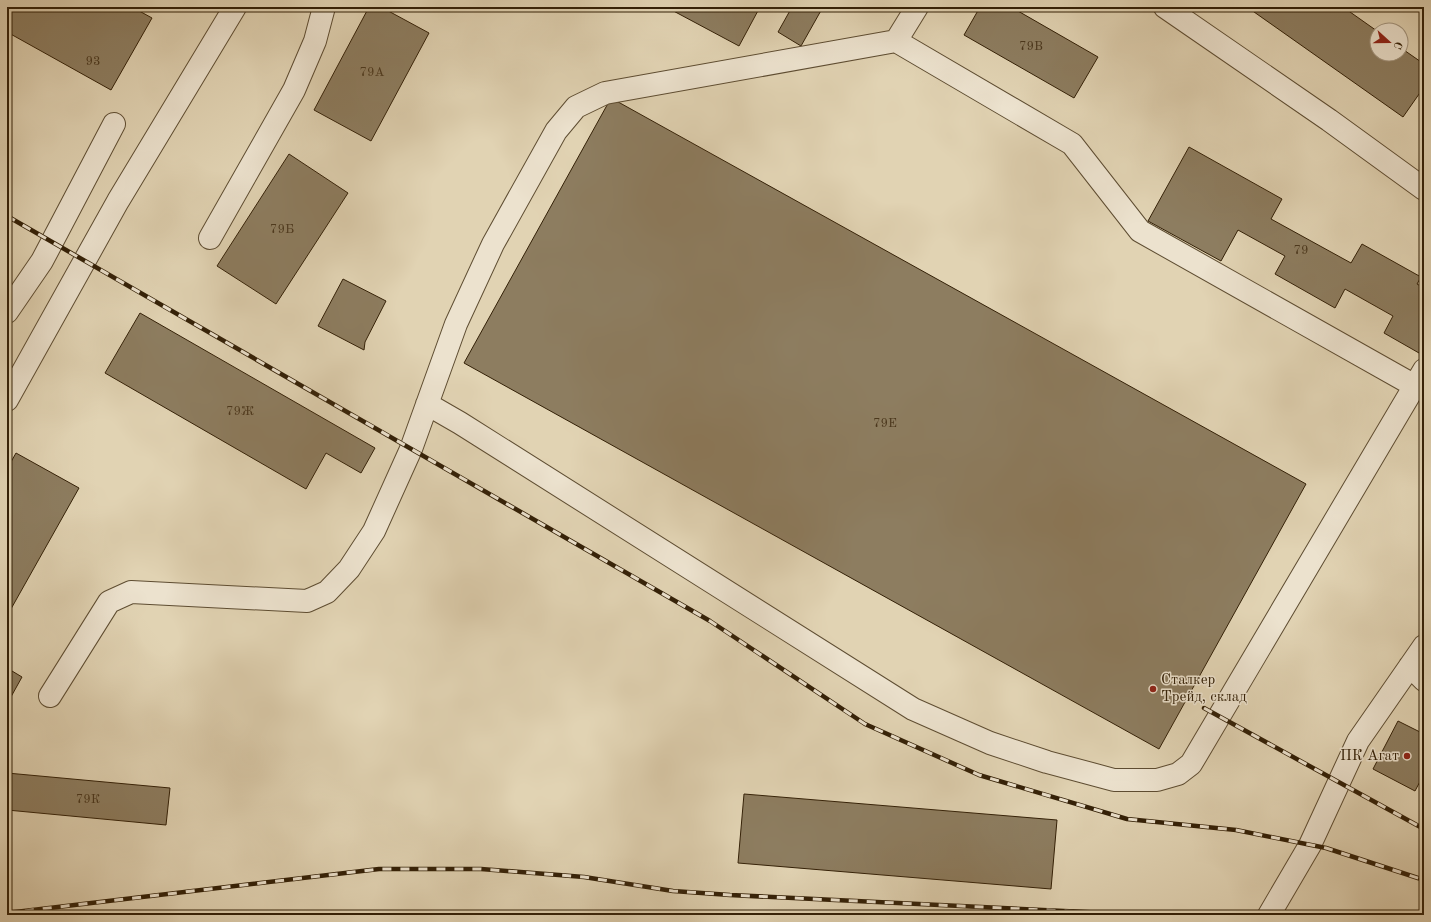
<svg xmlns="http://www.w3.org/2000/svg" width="1431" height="922" font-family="'Old Standard TT',serif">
<rect width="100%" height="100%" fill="#e1d3b3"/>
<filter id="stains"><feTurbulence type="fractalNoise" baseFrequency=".005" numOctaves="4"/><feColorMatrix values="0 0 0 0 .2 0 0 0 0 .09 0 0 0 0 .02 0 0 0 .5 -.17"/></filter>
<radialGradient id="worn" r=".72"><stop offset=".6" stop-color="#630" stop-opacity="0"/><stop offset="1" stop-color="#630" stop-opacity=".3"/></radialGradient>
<path fill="#8d7d60" stroke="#332007" d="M7 7H132L152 18 111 90 7 32Z
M369 7H381L429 33 371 141 314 110Z
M666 7H760L739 46Z
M792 7H823L801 46 778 32Z
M980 7H1011L1098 57 1074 98 964 35Z
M1247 7H1343L1377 31V54H1401V48L1424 64V87L1403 117Z
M611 98 1306 484 1159 749 464 363Z
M1189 147 1282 199 1271 219 1351 263 1362 244 1421 277 1417 284 1424 288V343L1419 353 1384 333 1393 316 1345 289 1335 308 1275 274 1285 256 1238 230 1221 261 1148 221Z
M289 154 348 193 276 304 217 266Z
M343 279 386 301 365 342 364 350 318 326Z
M140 313 375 448 361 473 326 453 306 489 105 373Z
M16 453 79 488 7 616V469Z
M7 668 22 677 7 704Z
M1398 721 1424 734V774L1415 791 1373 769Z
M7 773 170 788 166 825 7 810Z
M744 794 1057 820 1051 889 738 863Z"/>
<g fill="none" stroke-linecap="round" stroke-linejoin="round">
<defs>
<path id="minor" d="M917 7 896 41 1072 144 1140 231 1415 386
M1165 7 1329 120 1424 189
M210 238 294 90 315 41 324 7
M7 312 42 261 114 124
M7 400 118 201 235 7
M427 404 460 423 913 709 990 743 1047 762 1114 780H1157L1178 774 1191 764 1424 370
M1410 666 1424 680
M50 696 109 602 131 592 307 601 327 592 349 569 374 531 411 449 456 324 493 244 556 131 576 107 605 93 896 41
M1269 915 1310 845 1358 741 1424 646"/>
</defs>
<use href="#minor" stroke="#5e4d32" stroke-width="24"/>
<use href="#minor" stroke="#ece2ce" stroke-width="22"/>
<defs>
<path id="rail" d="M7 216 710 621 865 724 979 775 1127 819 1236 830 1326 848 1424 880
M1204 708 1424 829
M7 913 379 869H481L584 877 673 891 730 895 1149 915"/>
</defs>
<use href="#rail" stroke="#332007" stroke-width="4.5"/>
<use href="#rail" stroke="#ece2ce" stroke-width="3" stroke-dasharray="9" stroke-linecap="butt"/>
</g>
<g fill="#8f2418" stroke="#ece2ce" stroke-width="1.5">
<circle cx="1153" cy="689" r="4"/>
<circle cx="1407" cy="756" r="4"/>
</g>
<g text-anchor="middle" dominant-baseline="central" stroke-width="3" stroke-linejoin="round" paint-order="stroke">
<g font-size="13" fill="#4a371d">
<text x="1031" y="46">79В</text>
<text x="93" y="61">93</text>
<text x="372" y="72">79А</text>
<text x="282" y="229">79Б</text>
<text x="1301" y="250">79</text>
<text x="240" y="411">79Ж</text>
<text x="885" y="423">79Е</text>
<text x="88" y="799">79К</text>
</g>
<g font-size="15" fill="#332007" stroke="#ece2ce" text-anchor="start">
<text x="1161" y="680">Сталкер<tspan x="1161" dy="17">Трейд, склад</tspan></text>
<text x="1399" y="756" text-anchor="end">ПК Агат</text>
</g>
</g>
<rect width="1431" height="922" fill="none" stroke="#e1d3b3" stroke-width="24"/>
<rect x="8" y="8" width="1415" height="906" fill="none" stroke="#332007" stroke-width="2"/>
<rect x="12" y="12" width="1407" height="898" fill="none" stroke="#332007"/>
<g transform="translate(1389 42) rotate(111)"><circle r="19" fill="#ece2ce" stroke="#a2947e"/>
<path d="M0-3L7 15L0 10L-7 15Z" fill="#8f2418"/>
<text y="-6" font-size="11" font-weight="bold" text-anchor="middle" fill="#332007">С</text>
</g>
<rect width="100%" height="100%" filter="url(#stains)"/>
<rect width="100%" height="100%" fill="url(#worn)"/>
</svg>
